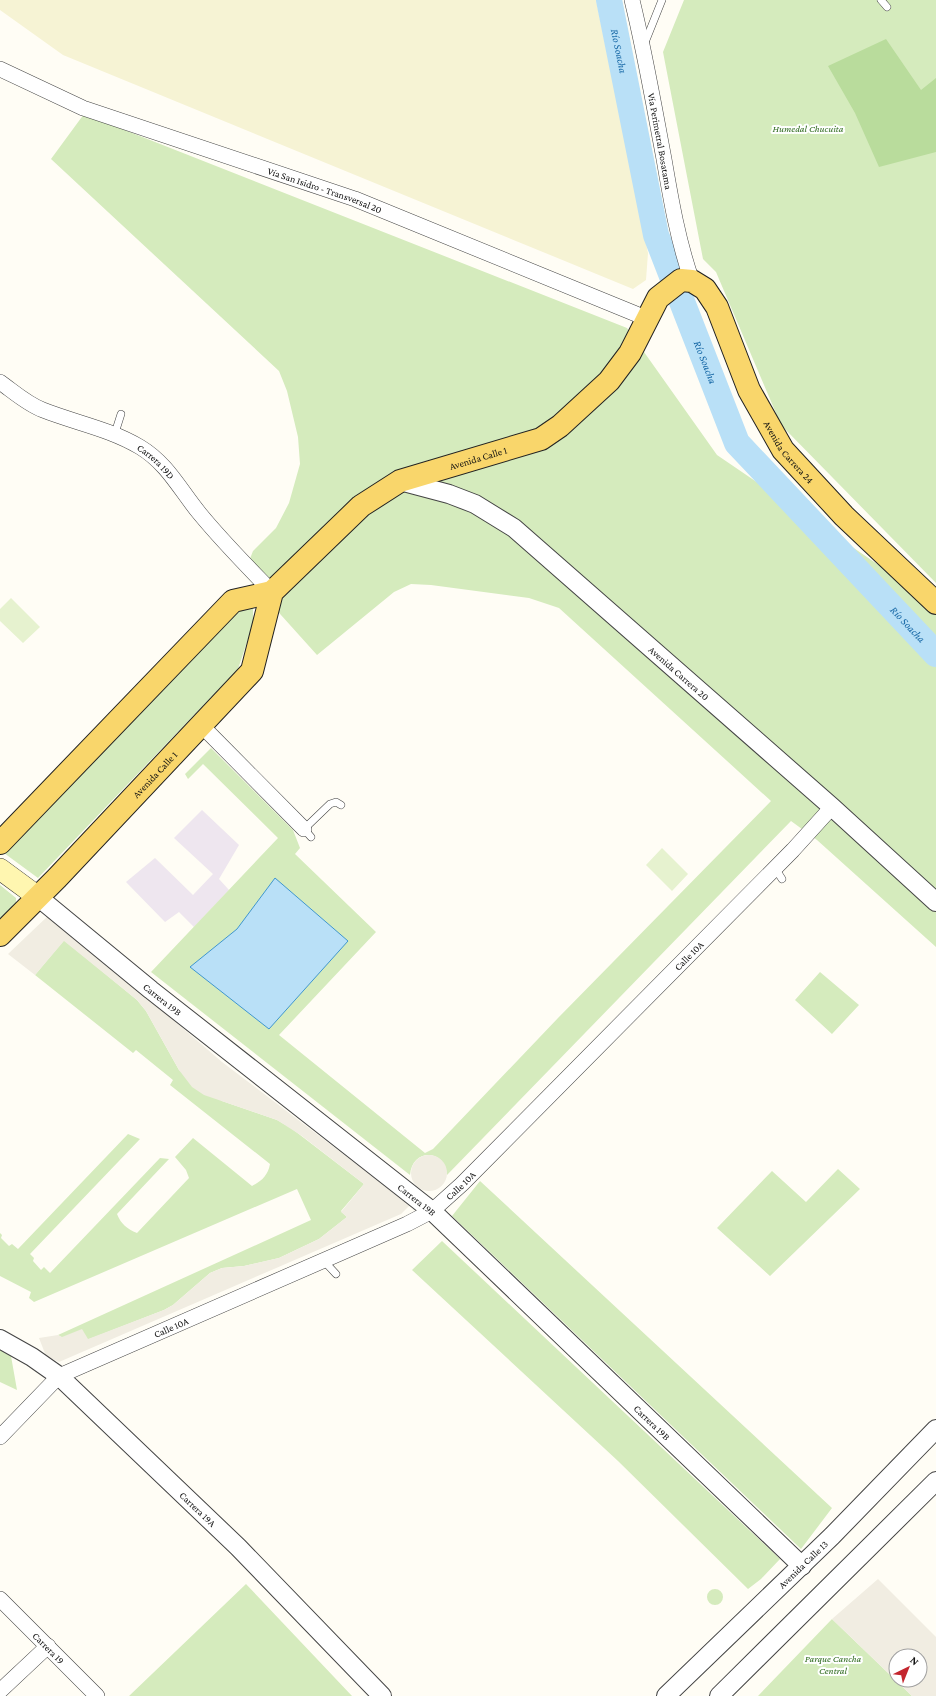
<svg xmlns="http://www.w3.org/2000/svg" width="936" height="1696" font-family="'Crimson Pro',serif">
<rect width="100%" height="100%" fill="#fffdf5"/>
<path fill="#eee6ef" d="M202 810 239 845 219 879 229 890 194 927 179 912 165 922 126 882 155 858 193 895 213 874 174 838Z"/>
<path fill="#f6f3d4" d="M0 0H596L648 253 646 280 633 289 63 55 0 10Z"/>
<path fill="#d5ebbd" d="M684 0H936V583L781 425 716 272 703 259 663 52Z
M84 114 627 328 717 455 936 604V947L817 840 791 821 447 1175C445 1149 412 1148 410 1175L151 972 278 838 203 764 188 779 185 774 211 748 293 830 300 848 295 854 376 932 279 1035 425 1153 433 1149 558 1018 771 801 559 608 529 598 431 585 411 584 394 592 317 655 244 574 253 551 276 528 289 503 300 464 298 437 287 391 279 371 51 159Z
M247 602 253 606V624L238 669 38 878 4 853Z
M0 885 16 898V904L0 921Z
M64 940 137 1000 146 1011 179 1070 222 1101 277 1120 291 1128 364 1184 341 1211 347 1217 319 1239 279 1258 244 1266 222 1268 210 1273 173 1305 164 1310 74 1345 58 1335 311 1220 297 1189 34 1302 29 1298 31 1292 0 1276V1233L2 1235 1 1238 9 1246 12 1244 18 1249 128 1134 140 1139 30 1254 34 1258 33 1261 41 1270 44 1267 50 1273 160 1158 169 1159 117 1214C121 1224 127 1229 137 1233L189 1178 186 1170 175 1157 193 1138 252 1186C262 1181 268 1175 270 1164L170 1085 173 1080 136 1050 133 1053 35 975Z
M820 972 859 1005 832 1034 795 1000Z
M838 1169 860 1189 770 1276 717 1228 772 1171 806 1202Z
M480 1181 832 1508 801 1549 452 1216Z
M442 1241 780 1559 761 1579 748 1589 618 1461 412 1270Z
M0 1350 11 1356 17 1390 0 1382Z
M246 1584 352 1696H129Z
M707 1597a8 8 0 1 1 16 0a8 8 0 1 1-16 0Z
M832 1619 912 1696H758Z"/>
<path fill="#b9dc9c" d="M886 39 921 90 936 78V152L879 167 855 113 828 66Z"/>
<path fill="#e6f2cf" d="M11 598 40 627 23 643 0 621V609Z
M662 848 688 874 672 891 646 865Z"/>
<path fill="#f1ede2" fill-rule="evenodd" d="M50 914 222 1062 410 1205 401 1214 59 1362 46 1356 39 1338 58 1335 62 1337 82 1329 88 1339 164 1310 173 1305 210 1273 222 1268 244 1266 279 1258 319 1239 347 1217 341 1212 364 1184 302 1136 277 1120 204 1095 192 1087 179 1070 146 1011 137 1000 64 941 35 975 8 954Z
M411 1173a18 18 0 1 1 36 0a18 18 0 1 1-36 0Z
M878 1579 936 1637V1696H912L832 1619ZM896 1656H920V1680H896Z"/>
<path fill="#b9e0f7" stroke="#3f96cf" d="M275 878 348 941 269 1029 190 967 237 929Z"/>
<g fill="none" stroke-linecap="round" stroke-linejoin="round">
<path stroke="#b9e0f7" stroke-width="26" id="s1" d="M609 0 656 235 737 443 936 654"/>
<defs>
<path id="service" d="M881 0 887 7
M644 45 662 0
M115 433 121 414
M311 837 304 829 330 804 336 802 341 805
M775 868 782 879
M324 1261 336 1274"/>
<g id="minor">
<path id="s2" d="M632 0C645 53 654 106 664 159 671 200 678 241 692 281"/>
<path id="s3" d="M0 69 83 108 355 199 636 314 646 320"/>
<path id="s4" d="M0 382C14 392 27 404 43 410 76 423 110 429 140 447 168 464 180 490 200 514 223 542 248 567 272 592"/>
<path d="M201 725 304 829"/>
<path id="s5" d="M0 1437 59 1376 407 1224 432 1211 462 1184 793 850 832 807"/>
<path id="s6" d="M0 1599 97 1696"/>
<path d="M0 1691 48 1646"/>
</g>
<g id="tertiary">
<path id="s7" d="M400 481 449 494 475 504 514 528 832 807 936 902"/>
<path id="s8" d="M38 897 151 990 432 1211 802 1566"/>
<path id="s9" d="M0 1339 32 1357 59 1376 238 1547 382 1696"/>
<path id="s10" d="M666 1696 832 1536 936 1429"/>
<path d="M719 1696 936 1481"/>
</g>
<path id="secondary" d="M0 869 38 897"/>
<g id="primary">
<path d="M0 843 233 601 272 592"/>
<path id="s11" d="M0 935 57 878 252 671 272 592 361 506 400 481 541 439 560 426 609 381 630 353 658 298 681 280 692 281 705 289 717 307 749 390 783 450 844 516 936 603"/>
</g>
</defs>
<use href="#service" stroke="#444" stroke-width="8"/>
<use href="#minor" stroke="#444" stroke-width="16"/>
<use href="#tertiary" stroke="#444" stroke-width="20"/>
<use href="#secondary" stroke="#333" stroke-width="22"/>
<use href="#primary" stroke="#222" stroke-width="24"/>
<use href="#service" stroke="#fff" stroke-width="7"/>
<use href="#minor" stroke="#fff" stroke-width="15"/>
<use href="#tertiary" stroke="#fff" stroke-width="18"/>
<use href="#secondary" stroke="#fff6b0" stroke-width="21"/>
<use href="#primary" stroke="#f9d66b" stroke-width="22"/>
</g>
<g text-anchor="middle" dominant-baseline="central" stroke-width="4" stroke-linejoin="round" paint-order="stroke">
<g font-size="10" font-style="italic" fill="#2f6b1f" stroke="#fff">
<text x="808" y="128">Humedal Chucuita</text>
<text x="833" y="1658">Parque Cancha<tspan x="833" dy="12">Central</tspan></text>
</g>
<g font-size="10" fill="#111" stroke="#fff">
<text stroke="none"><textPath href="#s2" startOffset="144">Vía Perimetral Bosatama</textPath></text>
<text stroke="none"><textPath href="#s3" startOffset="347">Vía San Isidro - Transversal 20</textPath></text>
<text stroke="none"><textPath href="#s11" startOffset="1190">Avenida Carrera 24</textPath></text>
<text stroke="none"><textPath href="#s11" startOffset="698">Avenida Calle 1</textPath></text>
<text stroke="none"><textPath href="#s4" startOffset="177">Carrera 19D</textPath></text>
<text stroke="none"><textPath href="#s7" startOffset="344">Avenida Carrera 20</textPath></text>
<text stroke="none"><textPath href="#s11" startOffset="223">Avenida Calle 1</textPath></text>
<text stroke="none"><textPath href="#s5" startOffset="855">Calle 10A</textPath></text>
<text stroke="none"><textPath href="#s8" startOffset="161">Carrera 19B</textPath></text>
<text stroke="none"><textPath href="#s5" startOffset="531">Calle 10A</textPath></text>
<text stroke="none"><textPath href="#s8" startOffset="485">Carrera 19B</textPath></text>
<text stroke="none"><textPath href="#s5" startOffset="207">Calle 10A</textPath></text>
<text stroke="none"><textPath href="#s8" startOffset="809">Carrera 19B</textPath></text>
<text stroke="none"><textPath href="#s9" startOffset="262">Carrera 19A</textPath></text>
<text stroke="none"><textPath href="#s10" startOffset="190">Avenida Calle 13</textPath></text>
<text stroke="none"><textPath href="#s6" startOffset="69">Carrera 19</textPath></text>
</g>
<g font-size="11" font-style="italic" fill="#1768a6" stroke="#fff">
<text stroke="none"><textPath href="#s1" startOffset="52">Río Soacha</textPath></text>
<text stroke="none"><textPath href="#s1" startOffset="376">Río Soacha</textPath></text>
<text stroke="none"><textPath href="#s1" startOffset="712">Río Soacha</textPath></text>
</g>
</g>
<g transform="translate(908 1668) rotate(43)"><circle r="19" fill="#ffffff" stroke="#a0a0a0"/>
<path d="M0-3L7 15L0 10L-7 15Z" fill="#c4262e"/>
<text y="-6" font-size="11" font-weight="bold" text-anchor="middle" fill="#111111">N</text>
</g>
</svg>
